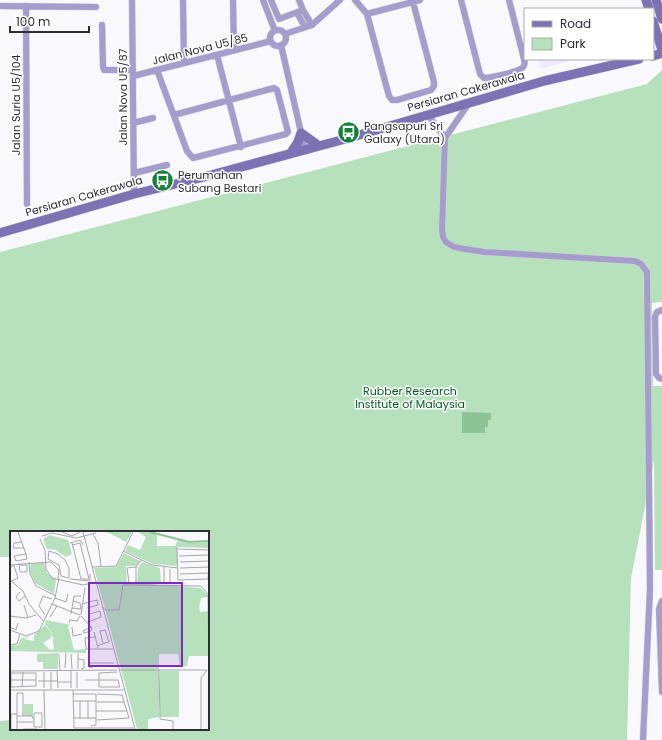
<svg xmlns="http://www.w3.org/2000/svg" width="662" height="740" font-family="Poppins,sans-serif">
<rect width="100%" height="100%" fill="#f9f8fd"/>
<path fill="#edebfe" d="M538 59H575L541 69Z"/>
<path fill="#b6e1bc" d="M662 70V302L652 303 653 386H662V570H655L654 460 631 578 627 740H0V721L11 720V729H208V532H11V557H0V252L647 84Z"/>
<path fill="#8dc395" d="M462 412 491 413V420H488V427H485V433H462Z"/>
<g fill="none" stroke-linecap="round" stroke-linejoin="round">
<defs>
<path id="street" d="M132 0 134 194
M183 0 184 63
M233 0 234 50
M263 0 275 31
M271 0 279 19 303 10
M299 0 303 10 312 25
M355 0 367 14 389 96 392 100H397L431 90 434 86V82L413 2
M461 0 480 74 484 78C491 78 517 72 522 68 525 66 525 63 524 59L509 0
M0 6 96 7
M26 6 27 204
M297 13 305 27
M367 14 420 0
M102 25 103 66 104 70H133
M270 38a8 8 0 1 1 16 0a8 8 0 1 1-16 0Z
M285 34 312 25 340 0
M281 45 305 150
M217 55 241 147
M157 70 187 151 193 158 286 134 288 132 277 90 274 88 174 115
M133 76 271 41
M469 103 445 138 442 230 443 237 446 242 454 247 465 249 485 252 635 261 641 264 647 272 650 589 643 740
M428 115 445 138
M133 123 153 118
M134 173 167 165
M662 310 657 312 655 317 656 374 659 378 662 379
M662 601 659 609 662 692"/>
<path id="secondary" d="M646 0 649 9
M656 0 662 19
M653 21 662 50
M653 56 662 53
M290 154 298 142 301 133 319 146
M0 233 134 194 200 178 349 138 544 81 639 59"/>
</defs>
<use href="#street" stroke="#d4d3d9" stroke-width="7"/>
<use href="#secondary" stroke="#d4d3d9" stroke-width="10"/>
<use href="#street" stroke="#a59ecc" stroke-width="6"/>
<use href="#secondary" stroke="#7d72b4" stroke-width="9"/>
</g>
<defs>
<symbol id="bus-disc" viewBox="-11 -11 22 22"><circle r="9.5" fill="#148138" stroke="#fff"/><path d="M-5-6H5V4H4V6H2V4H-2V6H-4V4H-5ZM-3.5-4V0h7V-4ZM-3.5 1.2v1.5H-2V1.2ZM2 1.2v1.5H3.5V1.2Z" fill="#fff"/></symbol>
</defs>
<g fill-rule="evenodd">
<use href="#bus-disc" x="336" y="120" width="25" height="25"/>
<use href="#bus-disc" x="150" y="168" width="25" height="25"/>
</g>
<g text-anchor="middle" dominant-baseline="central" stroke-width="3" stroke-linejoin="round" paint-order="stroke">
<g font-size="11" fill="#2e2c36" stroke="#fff">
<text transform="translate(200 49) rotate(-14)">Jalan Nova U5/85</text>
<text transform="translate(466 91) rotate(-16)">Persiaran Cakerawala</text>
<text transform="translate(123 97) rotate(-90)">Jalan Nova U5/87</text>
<text transform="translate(16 105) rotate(-90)">Jalan Suria U5/104</text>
<text transform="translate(84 196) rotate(-16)">Persiaran Cakerawala</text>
</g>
<g font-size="11" fill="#2e2c36" stroke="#fff" text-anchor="start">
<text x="364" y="126">Pangsapuri Sri<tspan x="364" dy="13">Galaxy (Utara)</tspan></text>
<text x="178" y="175">Perumahan<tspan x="178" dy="13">Subang Bestari</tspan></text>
</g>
<g font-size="11" fill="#005921" stroke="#fff">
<text x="410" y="391">Rubber Research<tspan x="410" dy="13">Institute of Malaysia</tspan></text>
</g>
</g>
<g transform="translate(10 531)">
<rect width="199" height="199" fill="#f9f8fd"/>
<path d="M97 1H122L116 11ZM128 1H141L147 4V15H165L168 9 181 12 199 11V17L167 16V35L143 33 115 20 118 14 130 19 136 6ZM40 4 58 9 62 23 56 26 46 19 37 18 33 8ZM114 22 130 30 126 35H116L117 53H127L128 37 132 31 150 37 151 52 139 53 190 57 197 63 198 66 191 67 189 76 190 81 198 80V125H179L177 135H170L168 123H149V186L138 188V198H127L84 37 106 36ZM21 32H34L37 42 46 49 44 63 25 52 20 41ZM36 89 61 94 58 95 64 119 76 118V122L0 120V115L8 114 12 105 11 107 20 106 14 108 24 110V104L35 94 42 103 41 107 33 112 40 119 44 118 42 102 35 93ZM48 122V138H33V131H27V123ZM150 140H169V186H150ZM14 173H23V185H14Z" fill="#b6e1bc"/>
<path fill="none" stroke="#8dc395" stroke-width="2" d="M140 1 179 11 199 10"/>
<path fill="none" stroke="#a8a6ad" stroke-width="1" d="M8 1 16 23 17 28 6 30 4 25 16 23M52 1 62 5 70 1M73 1 125 198M83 3 88 12 91 35M32 5 42 2 66 7 86 2M30 8 35 19 36 38 42 47 73 54 86 51M12 11 4 12 3 17H14M60 12 70 9 73 14M62 12 71 48H79L70 12 62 14M167 16 168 49 198 48 199 34M168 18 199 19M39 20 48 23 55 29 59 37V47L51 45 49 34 38 28ZM113 20 142 34 168 37M169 25 199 24M19 31 20 43 26 55 46 65M170 31 199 30M9 32 10 41H17V34H10M0 34 41 31 49 39 48 47M0 35H4L8 47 2 50M154 35V51L156 52M82 36 106 35 123 1M126 36 117 37 119 52H126V36L131 29M170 37 199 36M160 38V52M170 43 199 42M60 48 80 50V43M0 49 13 60 19 73 34 91M10 61 6 66 9 70 15 65M198 63 199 139M45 67 56 71 58 63M42 73 70 84M72 73 87 69 88 74 77 77M14 74 18 87M92 76 96 79H109L113 54 191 55 198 63M62 77 71 78 70 72 63 70M61 83 64 65H71M35 84 29 75 33 65 42 68M71 84 75 56M0 85 16 87 26 84M71 85 82 97M40 86 47 75M78 91 91 86 90 80 79 83M59 92 60 89 67 90 70 85M0 96 6 99 8 92M62 96 63 105 72 103M82 96 73 100 74 102 81 100 82 97M0 99 16 105 29 100 45 67 49 47M84 101 88 117M85 106 75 107 76 118H103M0 114 7 113 10 103M87 115 98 111H99L95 99 90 100 93 113M68 122V138M49 123 50 139M61 123 62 138M79 123V136L83 137M68 128 74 129V137L71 138M79 132H104M55 137 56 122M47 139 48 157M61 139V157M109 139H197L191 147V198M149 139 150 188 163 190V198M0 140 107 139M34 141V157M67 141V157M1 142H26V155L1 156ZM0 149H26M75 149H108L110 156H89V142L107 141M28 150H48M48 151H61M12 156 13 141M41 158V141M0 159H114M34 159 35 198M63 159 64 197H124M63 163H86V194L81 195M63 170H86M70 170V188M78 170V188M87 171H114M86 180H117M24 182H32V196H24ZM7 185H22L23 188M63 187H86M87 189 119 187 112 164 87 163M7 191H23M1 198V183H7M7 198V162H13V185M13 198H27"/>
<path fill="#7b2cbf" fill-opacity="0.15" stroke="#7b2cbf" stroke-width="2" d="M79 52H172V135H79Z"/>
<rect width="199" height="199" fill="none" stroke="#2e2c36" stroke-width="2"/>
</g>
<rect x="524" y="8" width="130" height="52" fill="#ffffff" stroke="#ababaf"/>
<rect x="532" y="21" width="20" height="6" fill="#7d72b4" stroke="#ababaf"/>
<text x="560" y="28" font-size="12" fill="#2e2c36">Road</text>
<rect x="532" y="38" width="20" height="12" fill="#b6e1bc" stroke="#ababaf"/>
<text x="560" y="48" font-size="12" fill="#2e2c36">Park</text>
<path d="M10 26v6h79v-6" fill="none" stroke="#2e2c36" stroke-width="2"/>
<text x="16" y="26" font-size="12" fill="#2e2c36" stroke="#ffffff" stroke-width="3" paint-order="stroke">100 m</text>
</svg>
